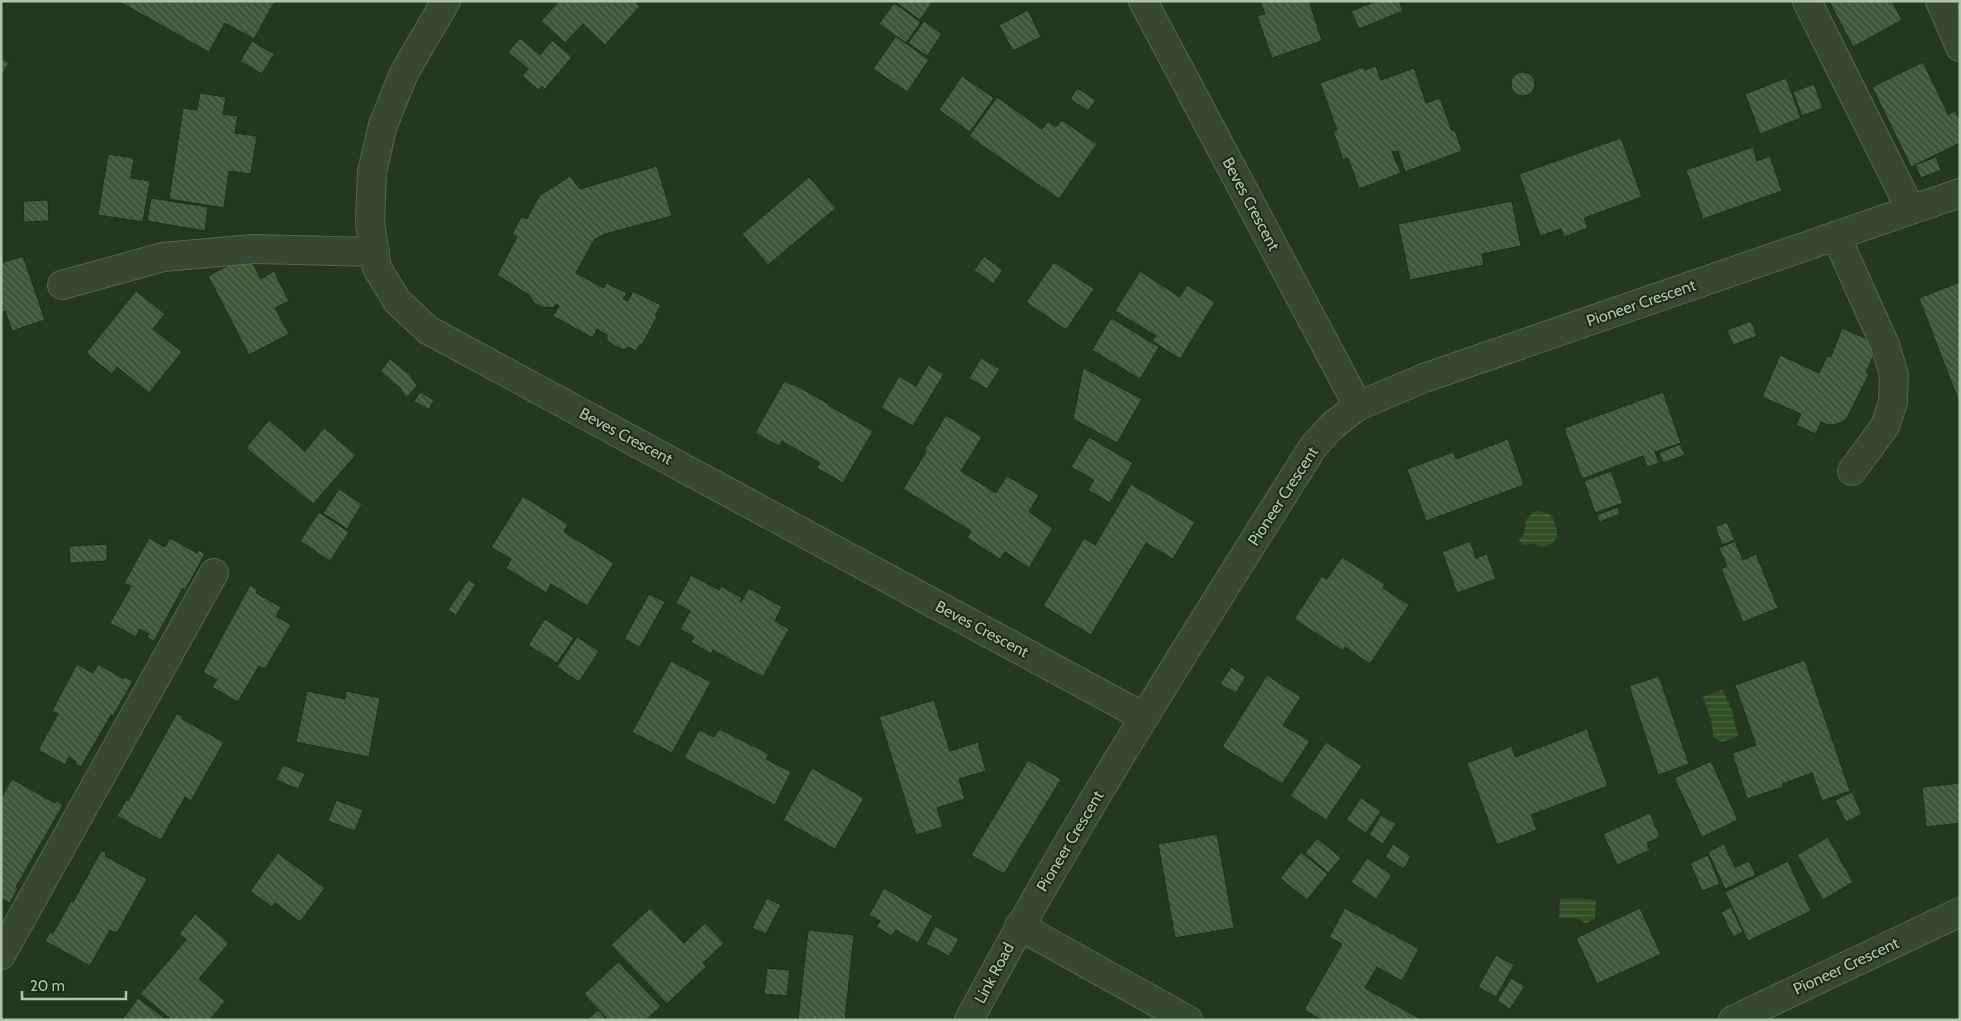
<svg xmlns="http://www.w3.org/2000/svg" width="1961" height="1021" font-family="Cabin,sans-serif">
<defs>
<pattern id="water-rules" width="6" height="5" patternUnits="userSpaceOnUse" patternTransform="scale(1.25)"><rect width="6" height="5" fill="#304f25"/><path d="M0 2.5h6" fill="none" stroke="#4c6742"/></pattern>
<pattern id="building-back-hatch" width="6" height="6" patternUnits="userSpaceOnUse" patternTransform="scale(1.25)"><rect width="6" height="6" fill="#3f5536"/><path d="M-1 5l2 2M0 0l6 6M5-1l2 2" fill="none" stroke="#586c50"/></pattern>
</defs>
<rect width="100%" height="100%" fill="#25371e"/>
<path fill="url(#water-rules)" d="M1538 511 1550 514C1556 522 1557 528 1557 537 1549 550 1542 547 1530 543L1528 545 1521 544 1519 539C1527 534 1524 528 1526 520L1533 512Z
M1721 690 1723 691 1732 710 1738 736 1722 742 1713 737 1712 723 1703 697Z
M1578 898 1596 900 1595 919 1586 923 1575 918H1559L1560 899Z"/>
<path fill="url(#building-back-hatch)" stroke="#1e2e19" d="M118 1H275L254 39 225 23 209 52Z
M559 1H638L636 3 640 6 605 45 583 24 565 43 541 21Z
M894 1H933L920 20Z
M1260 1H1309L1322 41 1272 58 1257 16 1265 14Z
M1377 1H1399L1403 11 1359 29 1351 11Z
M1829 1H1892L1902 20 1853 47Z
M894 3 921 22 906 43 879 24Z
M1028 10 1041 37 1013 51 999 25Z
M924 21 942 34 927 56 908 43Z
M896 36 929 60 907 92 873 69Z
M520 38 540 55 552 40 572 57 545 89 542 86 539 90 522 76 528 69 508 52Z
M252 41 274 54 262 74 240 61Z
M1 58 9 63 1 76Z
M1923 62 1948 114 1955 111 1960 120V143L1911 167 1872 87Z
M1376 66 1381 80 1414 68 1426 103 1440 98 1452 131 1455 130 1462 151 1405 172 1398 151 1392 152 1401 173 1359 189 1348 158 1343 160 1333 131 1337 130 1320 83 1364 67 1365 70Z
M1511 84a12 12 0 1 1 24 0a12 12 0 1 1-24 0Z
M962 76 994 98 970 132 939 110Z
M1786 78 1801 118 1760 134 1745 94Z
M1814 84 1823 108 1802 116 1793 92Z
M1077 88 1096 100 1088 111 1070 99Z
M200 93 226 97 223 114 238 116 235 133 257 136 251 174 229 171 224 208 169 199 183 108 197 110Z
M997 97 1042 129 1048 121 1056 127 1062 120 1097 144 1059 199 969 136Z
M1621 138 1642 197 1584 218 1588 228 1564 237 1561 229 1540 236 1519 174Z
M1753 147 1757 161 1770 156 1782 191 1703 219 1686 170Z
M108 154 134 158 131 178 150 181 143 222 98 215Z
M1936 157 1941 170 1921 178 1915 165Z
M657 166 672 216 605 234 594 240 576 273 604 288 606 283 627 293 623 299 628 301 633 291 661 305 655 316 657 317 642 345 640 344 636 351 629 347 623 350 607 341V335L597 329 593 338 553 316 559 306 556 304 553 308 542 307 534 303 529 295 497 275 517 237 512 234 522 216 527 219 539 196 570 176 580 189Z
M809 177 836 208 768 265 742 234Z
M151 198 208 207 205 231 147 221Z
M48 200 49 221 24 222 23 201Z
M1512 201 1521 246 1482 254 1484 265 1410 280 1398 224Z
M248 255 261 279 274 271 289 301 275 308 289 334 249 355 208 276Z
M23 256 45 320 12 331 5 311 1 312V263Z
M984 256 1003 270 993 284 974 270Z
M1054 262 1094 289 1066 330 1026 302Z
M1140 271 1180 297 1187 285 1215 302 1180 359 1152 341 1156 336 1115 311Z
M1960 282V405L1919 298Z
M136 291 165 314 153 329 182 352 149 393 117 367 112 374 86 353Z
M1111 318 1159 347 1140 379 1092 350Z
M1751 321 1757 336 1733 345 1727 330Z
M1842 328 1878 344 1866 373 1869 374 1847 418 1842 422 1836 424 1828 425 1821 422 1816 434 1796 425 1801 414 1762 397 1780 355 1819 373 1827 356 1831 357Z
M981 358 1000 369 987 389 969 378Z
M390 359 410 375 417 386 406 398 400 388 380 371Z
M928 365 944 374 913 426 881 408 899 376 916 386Z
M1083 368 1142 399 1117 443 1073 419Z
M784 381 792 385 793 384 829 404 828 405 873 431 843 483 817 468 820 463 782 441 779 446 755 433Z
M420 392 434 400 429 410 414 401Z
M1663 392 1681 443 1655 452 1659 463 1647 467 1643 456 1582 479 1564 428Z
M946 415 982 437 961 471 996 493 1007 476 1039 495 1029 512 1053 528 1029 568 1005 552 1000 559 967 538 971 531 903 489 926 452 924 451Z
M269 420 305 451 324 428 356 455 313 504 246 448Z
M1089 437 1133 463 1110 503 1088 490 1094 480 1071 467Z
M1508 439 1524 485 1426 521 1407 469 1453 452 1456 459Z
M1680 444 1685 455 1663 463 1659 453Z
M1611 471 1623 503 1595 513 1584 481Z
M1131 484 1195 522 1173 559 1146 543 1091 635 1043 606 1084 538 1095 545Z
M339 489 362 504 347 529 323 513Z
M523 496 568 524 564 532 614 563 587 606 551 584 546 593 506 568 511 559 491 547Z
M1618 507 1620 514 1599 522 1597 515Z
M319 512 349 532 330 561 300 541Z
M1727 522 1735 540 1722 545 1715 527Z
M149 538 165 547 170 538 197 553 198 550 205 554 185 590 183 588 154 641 147 637 149 634 140 629 136 637 110 623 131 586 124 583Z
M1470 541 1476 558 1487 554 1496 579 1457 593 1442 552Z
M1735 541 1743 560 1756 554 1778 608 1743 622 1721 569 1727 566 1719 548Z
M107 544V561L70 563 69 546Z
M1342 557 1385 584 1383 588 1409 605 1370 664 1345 647 1343 651 1294 619 1322 576 1327 579Z
M691 575 719 590 721 586 742 598 740 602H741L749 588 782 607 775 621 789 629 763 677 713 650 711 654 691 642 694 637 680 629 690 611 676 603Z
M468 580 476 584 456 615 448 610Z
M250 585 258 590 256 593 281 607 276 616 291 625 265 669 259 666 238 702 212 687 217 680 203 672Z
M649 594 665 602 640 647 624 639Z
M545 619 574 638 557 663 528 645Z
M577 637 599 651 579 682 557 667Z
M1805 660 1850 791 1822 801 1812 773 1782 784 1783 787 1747 799 1732 753 1756 745 1735 685Z
M671 661 711 682 672 753 632 732Z
M77 664 93 673 98 664 124 679 125 677 133 681 113 716 111 715 81 767 75 764 76 762 69 757 65 765 38 750 58 714 52 711Z
M1231 667 1246 677 1236 693 1220 684Z
M1267 675 1301 697 1283 725 1310 741 1282 784 1222 747Z
M1659 676 1689 764 1658 775 1629 686Z
M307 691 345 699 346 691 380 698 369 757 296 742Z
M934 700 950 751 978 742 986 771 959 779 965 799 937 808 943 827 916 835 879 717Z
M177 713 183 716 182 719 224 742 191 801 185 797 161 840 117 816 126 800 128 801Z
M719 729 769 754 766 759 791 772 775 805 684 758 699 730 714 737Z
M1587 729 1608 786 1531 815 1537 830 1497 845 1467 763 1512 746 1515 757Z
M1326 742 1362 766 1326 820 1290 796Z
M1028 760 1061 779 1004 874 971 855Z
M1711 761 1738 820 1702 837 1674 778Z
M283 765 305 774 298 789 276 780Z
M812 768 864 798 835 849 783 820Z
M12 779 55 803 56 800 63 805 16 887 18 888 10 903 1 898V798Z
M1960 783V823L1926 827 1922 787Z
M1852 792 1862 814 1846 822 1835 800Z
M1361 798 1381 811 1366 833 1346 820Z
M336 800 363 810 355 831 328 821Z
M1650 813 1660 837 1647 843 1650 850 1617 865 1603 834Z
M1381 815 1396 824 1383 844 1369 835Z
M1217 834 1234 928 1175 938 1158 844Z
M1828 837 1853 882 1823 900 1797 855Z
M1317 838 1341 858 1328 873 1305 853Z
M1393 844 1411 856 1404 869 1385 857Z
M1724 844 1735 867 1749 861 1756 875 1725 889 1708 852Z
M101 851 106 853 105 856 147 879 117 933 110 930 90 966 45 941 50 932 53 933 71 901 73 902Z
M1301 852 1328 874 1307 900 1280 878Z
M278 853 325 888 300 922 275 903 272 907 250 891Z
M1708 855 1720 884 1702 891 1690 863Z
M1367 858 1392 875 1376 899 1351 882Z
M1788 861 1811 911 1748 941 1725 892Z
M884 888 933 916 918 943 896 930 892 936 876 927 880 921 869 915Z
M767 898 781 905 766 934 752 928Z
M1731 907 1743 932 1733 937 1721 912Z
M650 908 684 943 705 923 724 943 703 963 706 967 667 1004 611 945Z
M1345 908 1419 949 1402 981 1377 967 1365 988 1422 1020H1322L1304 1010 1342 944 1329 937Z
M1640 908 1661 954 1597 984 1576 938Z
M195 914 229 943 199 979 225 1001 210 1020H172L140 994 186 940 179 934Z
M935 926 959 939 949 956 926 944Z
M808 930 854 935 845 1020H798Z
M1496 955 1514 965 1496 997 1478 987Z
M618 962 661 1006 646 1020H608L584 994Z
M767 968 790 970 787 996 764 994Z
M1511 978 1525 986 1510 1009 1497 1001Z
M138 998 167 1020H122Z
M598 1010 607 1020H587Z"/>
<g fill="none" stroke-linecap="round" stroke-linejoin="round">
<defs>
<path id="minor" d="M446 1 404 73 383 125 372 172 370 223 377 268 397 301 428 330 1144 717
M1143 1 1358 406
M1807 1 1911 210
M1940 1 1960 47
M1836 236 1885 345 1894 375 1893 402 1885 426 1852 471
M62 285 163 257 253 249 375 252
M1019 926 1188 1020
M1 955 214 573
M969 1020C1074 823 1195 635 1313 447L1332 426 1358 406 1424 378 1960 193
M1733 1020 1960 912"/>
</defs>
<use href="#minor" stroke="#54664f" stroke-width="30"/>
<use href="#minor" stroke="#374731" stroke-width="28"/>
</g>
<g text-anchor="middle" dominant-baseline="central" stroke-width="4" stroke-linejoin="round" paint-order="stroke">
<g font-size="16" fill="#b1c5ab" stroke="#1c2c17">
<text transform="translate(1251 204) rotate(62)">Beves Crescent</text>
<text transform="translate(1641 303) rotate(-19)">Pioneer Crescent</text>
<text transform="translate(626 436) rotate(28)">Beves Crescent</text>
<text transform="translate(1283 496) rotate(-57)">Pioneer Crescent</text>
<text transform="translate(982 629) rotate(28)">Beves Crescent</text>
<text transform="translate(1070 841) rotate(-59)">Pioneer Crescent</text>
<text transform="translate(1846 966) rotate(-25)">Pioneer Crescent</text>
<text transform="translate(994 973) rotate(-62)">Link Road</text>
</g>
</g>
<rect width="1961" height="1021" fill="none" stroke="#b1c5ab" stroke-width="5"/>
<path d="M22 991v8h104v-8" fill="none" stroke="#b1c5ab" stroke-width="2.5"/>
<text x="30" y="991" font-size="15" fill="#b1c5ab" stroke="#1c2c17" stroke-width="4" paint-order="stroke">20 m</text>
</svg>
